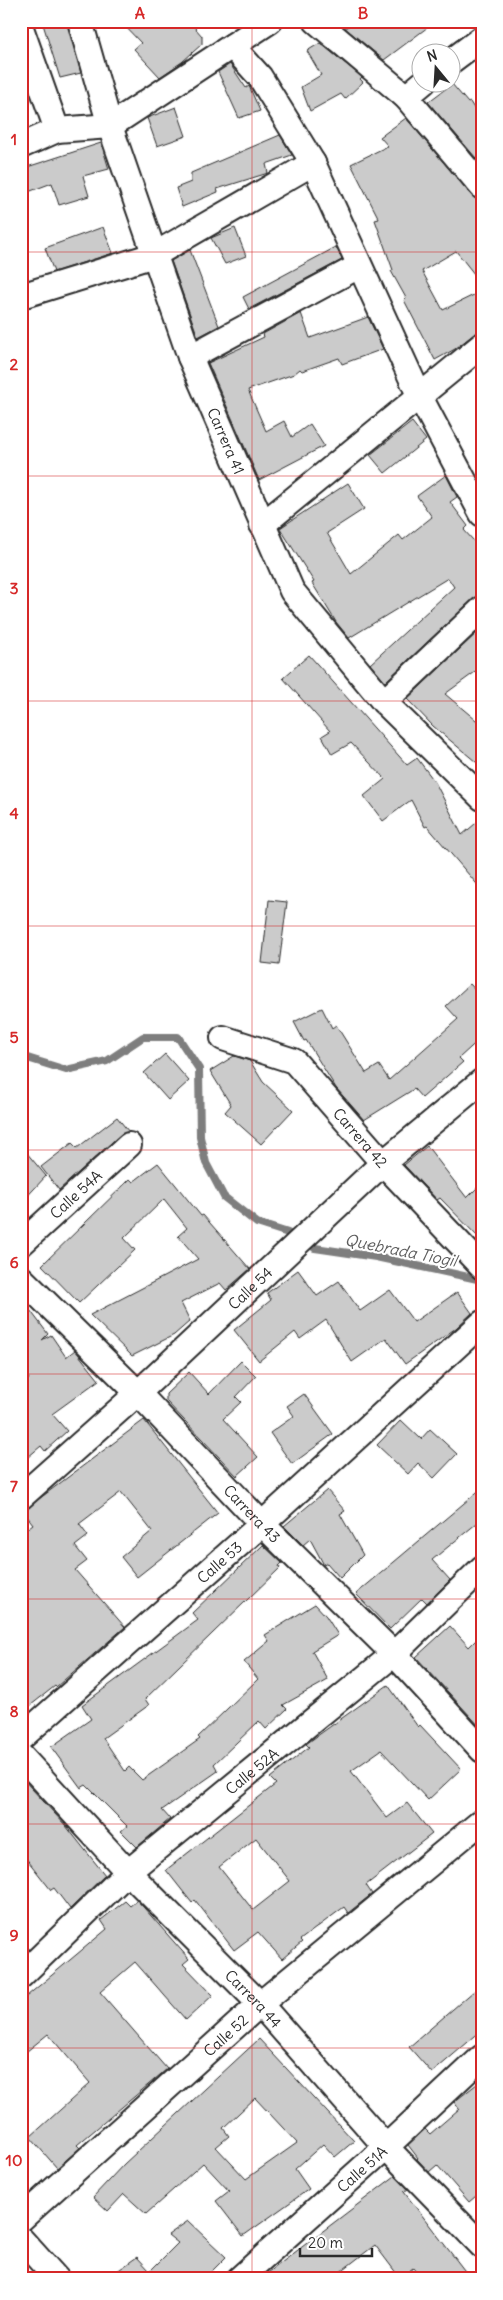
<svg xmlns="http://www.w3.org/2000/svg" width="503" height="2300" font-family="Delius,sans-serif">
<rect width="100%" height="100%" fill="#fff"/>
<filter id="ink" filterUnits="userSpaceOnUse"><feTurbulence type="fractalNoise" baseFrequency=".02" numOctaves="2"/><feDisplacementMap in="SourceGraphic" scale="10" xChannelSelector="R" yChannelSelector="G"/><feConvolveMatrix kernelMatrix="1 2 1 2 8 2 1 2 1" color-interpolation-filters="sRGB"/></filter>
<g filter="url(#ink)">
<g fill="none" stroke-linecap="round" stroke-linejoin="round">
<path stroke="#7e7e7e" stroke-width="8" d="M21 1056 66 1070 107 1061 143 1037H178L199 1069 200 1137 206 1163 224 1197 257 1223 288 1233
M315 1248 376 1257 482 1280"/>
</g>
<path fill="#cbcbcb" stroke="#2b2b2b" fill-rule="evenodd" d="M42 21H67L81 73 60 78Z
M120 21H189L202 36V44L182 62 160 77 134 49 141 43Z
M356 21H436L384 60 345 28Z
M320 43 362 77 360 79 363 82 345 99 341 94 310 111 301 87 321 75 307 51Z
M230 64 246 88 249 86 260 111 239 118 218 72Z
M452 84 468 103 470 102 482 121V165L428 102Z
M176 107 186 136 157 146 147 118Z
M406 118 472 196 482 200V284L456 251 422 271 443 310 482 291V332L474 334 455 349 435 360 404 300 406 298 391 271 393 270 375 220 379 219 351 164 388 146 380 137Z
M280 135 292 155 266 164 268 173 217 189 218 192 182 207 176 188 191 182V173Z
M101 143 109 169 83 176 89 196 59 205 52 183 28 192 21 169Z
M103 227 113 253 54 272 45 248Z
M235 228 246 256 225 264 211 238Z
M336 247 342 260 249 309 243 297Z
M190 250 219 326 198 337 171 261Z
M301 313 310 338 368 317 383 349 342 364 339 358 302 371 300 369 294 374 248 390 266 431 284 421 292 437 310 424 324 446 259 480 208 363 264 337 263 334Z
M412 422 426 440 385 473 370 455Z
M446 475 457 497 450 502 468 526 464 530 482 550V596L473 599 385 682 370 664 454 587 448 578 349 638 336 622 312 583 314 582 280 528 348 483 364 509 327 533 351 574 399 535 403 540 432 517 417 496Z
M482 628V667L445 694 482 725V767L433 726 407 699Z
M309 655 407 765 417 758 435 782 462 835 482 818V890L427 826 425 827 411 800 383 821 364 796 385 779 351 743 332 754 322 736 330 731 283 678Z
M269 900 287 902 279 965 262 963Z
M470 984 482 997V1037L459 1058 463 1062 422 1098 414 1089 364 1120 336 1088 306 1040 304 1041 294 1022 322 1008 332 1028 336 1025 366 1073 379 1065 389 1080 458 1019 446 1006Z
M165 1054 189 1081 168 1100 144 1073Z
M234 1056 250 1061 263 1082 293 1110 261 1144 225 1112 231 1105 210 1071Z
M117 1117 129 1132 120 1135 59 1190 41 1167 72 1143 77 1148Z
M21 1146 46 1176 21 1203Z
M427 1146 467 1198 482 1183V1241L440 1198 437 1200 404 1165Z
M158 1163 201 1216 203 1215 250 1269 226 1290 220 1283 181 1303 190 1321 174 1335 132 1356 90 1315 198 1259 178 1236 187 1228 164 1199 124 1238 135 1250 79 1303 42 1265 130 1179 133 1182Z
M298 1270 317 1296 339 1281 360 1311 390 1290 414 1322 457 1292 472 1313 456 1328 405 1364 386 1338 352 1362 326 1320 300 1339 295 1332 259 1361 234 1330 271 1300 267 1293Z
M21 1298 48 1334 42 1340 51 1335 66 1357 75 1350 99 1380 52 1414 67 1431 45 1451 41 1446 21 1463V1387L29 1379 21 1367Z
M241 1361 256 1376 236 1397 241 1402 223 1419 258 1457 237 1476 166 1401V1394L189 1372 209 1394Z
M304 1394 333 1434 292 1464 270 1433 294 1416 287 1406Z
M144 1420 218 1513 137 1577 121 1557 152 1531 121 1492 79 1524 88 1536 75 1546 87 1561 75 1570 125 1627 56 1687 55 1686 21 1713V1533L33 1524 23 1511Z
M401 1420 421 1439 430 1429 457 1454 434 1478 418 1463 408 1474 377 1445Z
M482 1488V1519L432 1560 450 1580 427 1603 422 1598 390 1629 356 1594Z
M327 1490 345 1511 340 1514 363 1555 340 1578 327 1563 324 1565 310 1539 303 1545 284 1526Z
M263 1545 282 1563 279 1566 280 1568 145 1699 149 1705 103 1738 125 1771 129 1767 142 1780 200 1739 198 1737 258 1679 244 1662 269 1641 265 1635 315 1604 326 1616 338 1635 312 1651 328 1680 283 1705 287 1709 266 1729 259 1721 214 1764 218 1771 162 1810 170 1819 137 1847 121 1831 127 1826 86 1785 81 1788 51 1747 91 1719 82 1705 198 1620 192 1613Z
M450 1626 469 1647 482 1634V1729L416 1657Z
M388 1685 418 1727 420 1725 461 1769 428 1800 381 1750 351 1771 387 1818 407 1803 432 1834 366 1885 372 1894 348 1913 344 1907 300 1940 302 1942 282 1959 258 1932 234 1950 195 1900 192 1903 166 1870 276 1784 270 1778 309 1747 306 1744ZM256 1838 290 1881 253 1910 219 1867Z
M21 1777 66 1826 105 1875 70 1909 54 1888 51 1890 21 1852Z
M137 1900 189 1959 183 1964 213 1995 186 2020 135 1962 100 1992 167 2069 77 2145 80 2148 57 2168 30 2137 90 2083 48 2034 21 2056V2001L107 1929 101 1920 125 1901 130 1906Z
M482 1984V2030L432 2073 409 2047Z
M259 2039 354 2141 335 2157 323 2144 295 2169 309 2189 243 2236 216 2201 229 2191 203 2163 146 2214 124 2194 108 2211 93 2197 124 2164ZM255 2098 297 2143 246 2179 216 2147 229 2136 223 2128Z
M482 2080V2191L469 2202 437 2165 429 2172 417 2159 418 2158 408 2145 425 2129 430 2134 459 2109 454 2102Z
M395 2176 408 2189 404 2192 471 2279H422L413 2268 400 2278 375 2245 331 2279H260Z
M188 2221 226 2257 204 2279H106L137 2257 150 2271 178 2243 168 2235Z"/>
<g fill="none" stroke-linecap="round" stroke-linejoin="round">
<defs>
<g id="minor">
<path id="s1" d="M80 21 110 126 190 357 292 591 384 702 482 798"/>
<path d="M316 21 406 97 482 187"/>
<path d="M21 28 57 130"/>
<path d="M232 46 260 77 313 163 419 395 482 514"/>
<path d="M450 62 482 38"/>
<path d="M406 97 424 82"/>
<path d="M21 146 57 130 110 126 270 21"/>
<path d="M21 296 154 255 313 163"/>
<path d="M190 357 359 266"/>
<path d="M262 525 482 345"/>
<path d="M384 702 482 609"/>
<path id="s2" d="M223 1038 294 1061 383 1163 482 1267"/>
<path id="s3" d="M21 1244 129 1145"/>
<path id="s4" d="M21 1278 138 1393 262 1524 394 1654 482 1750"/>
<path id="s5" d="M21 1497 138 1393 383 1163 482 1081"/>
<path id="s6" d="M21 1738 262 1524 482 1323"/>
<path id="s7" d="M21 1756 128 1872 260 2004 386 2147 482 2246"/>
<path id="s8" d="M21 1976 128 1872 394 1654 482 1568"/>
<path id="s9" d="M21 2219 260 2004 482 1821"/>
<path d="M21 2239 57 2279"/>
<path id="s10" d="M239 2279 386 2147 482 2057"/>
</g>
</defs>
<use href="#minor" stroke="#2b2b2b" stroke-width="28"/>
<use href="#minor" stroke="#fff" stroke-width="24"/>
</g>
</g>
<path fill="none" stroke="#d62828" stroke-width="1" stroke-opacity="0.55" d="M252 21V2279M21 252H482M21 476H482M21 701H482M21 926H482M21 1150H482M21 1374H482M21 1599H482M21 1824H482M21 2048H482"/>
<g text-anchor="middle" dominant-baseline="central" stroke-width="4" stroke-linejoin="round" paint-order="stroke">
<g font-size="15" fill="#2b2b2b" stroke="#fff">
<text stroke="none"><textPath href="#s1" startOffset="445">Carrera 41</textPath></text>
<text stroke="none"><textPath href="#s2" startOffset="176">Carrera 42</textPath></text>
<text stroke="none"><textPath href="#s3" startOffset="74">Calle 54A</textPath></text>
<text stroke="none"><textPath href="#s5" startOffset="310">Calle 54</textPath></text>
<text stroke="none"><textPath href="#s4" startOffset="330">Carrera 43</textPath></text>
<text stroke="none"><textPath href="#s6" startOffset="265">Calle 53</textPath></text>
<text stroke="none"><textPath href="#s8" startOffset="309">Calle 52A</textPath></text>
<text stroke="none"><textPath href="#s7" startOffset="336">Carrera 44</textPath></text>
<text stroke="none"><textPath href="#s9" startOffset="275">Calle 52</textPath></text>
<text stroke="none"><textPath href="#s10" startOffset="165">Calle 51A</textPath></text>
</g>
<g font-size="16" font-style="italic" fill="#5c5c5c" stroke="#fff">
<text transform="translate(401 1250) rotate(11)">Quebrada Tiogil</text>
</g>
</g>
<rect width="503" height="2300" fill="none" stroke="#fff" stroke-width="55"/>
<g transform="translate(436 68) rotate(342)"><circle r="24" fill="#ffffff" stroke="#aaaaaa"/>
<path d="M0-4L9 19L0 12L-9 19Z" fill="#2b2b2b"/>
<text y="-8" font-size="14" font-weight="bold" text-anchor="middle" fill="#2b2b2b">N</text>
</g>
<path d="M300 2248v8h72v-8" fill="none" stroke="#2b2b2b" stroke-width="2.5"/>
<text x="308" y="2248" font-size="15" fill="#2b2b2b" stroke="#ffffff" stroke-width="4" paint-order="stroke">20 m</text>
<rect x="28" y="28" width="448" height="2244" fill="none" stroke="#d62828" stroke-width="2"/>
<g font-size="16" text-anchor="middle" font-weight="bold" fill="#d62828">
<text x="140" y="19">A</text>
<text x="363" y="19">B</text>
<text x="14" y="145">1</text>
<text x="14" y="370">2</text>
<text x="14" y="594">3</text>
<text x="14" y="819">4</text>
<text x="14" y="1043">5</text>
<text x="14" y="1268">6</text>
<text x="14" y="1492">7</text>
<text x="14" y="1717">8</text>
<text x="14" y="1941">9</text>
<text x="14" y="2166">10</text>
</g>
</svg>
